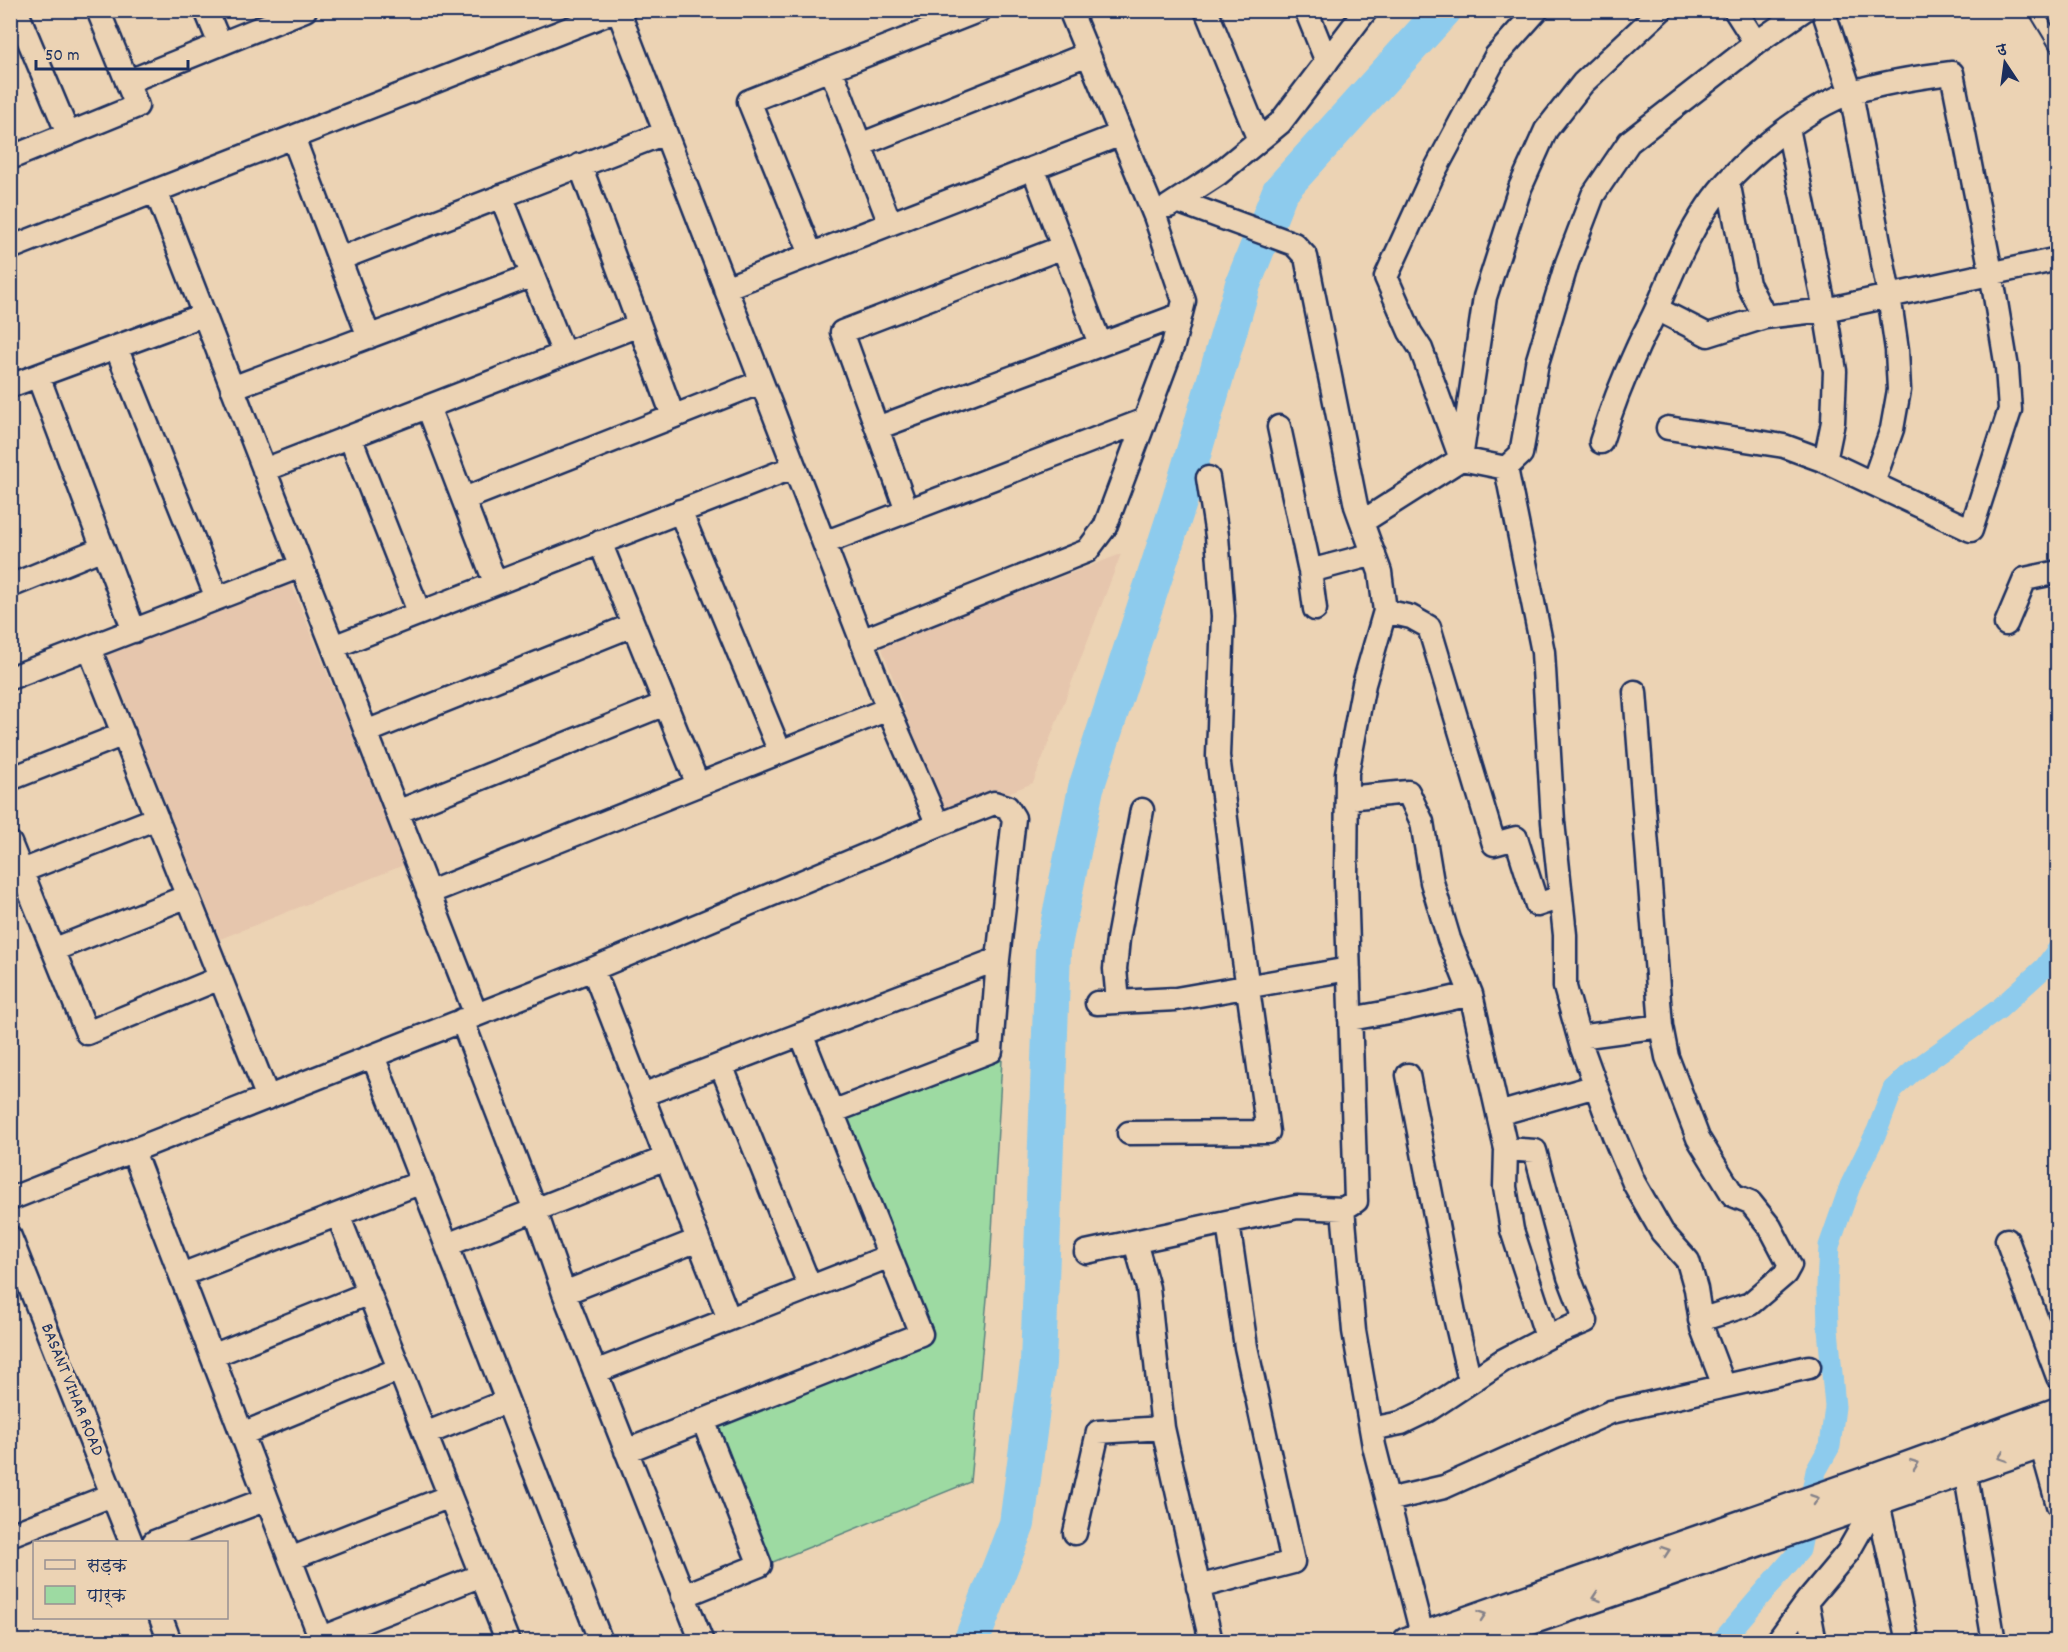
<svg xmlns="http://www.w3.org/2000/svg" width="2068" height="1652" font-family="Dekko,'Playpen Sans Deva',sans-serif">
<rect width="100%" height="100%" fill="#ecd3b4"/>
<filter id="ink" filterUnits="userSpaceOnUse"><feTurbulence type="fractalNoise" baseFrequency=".0167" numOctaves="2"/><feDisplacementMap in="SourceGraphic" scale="12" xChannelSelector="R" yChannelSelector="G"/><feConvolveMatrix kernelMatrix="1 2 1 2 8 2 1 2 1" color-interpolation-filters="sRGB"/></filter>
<g filter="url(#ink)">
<path fill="#e6c6ad" d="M1121 554 1033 783 945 818 881 646Z
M290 580 404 865 220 939 106 653Z"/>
<path fill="#9ddaa2" stroke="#5c8480" stroke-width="1.5" d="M1002 1060 990 1266 970 1482 768 1564 712 1425 932 1338 847 1119Z"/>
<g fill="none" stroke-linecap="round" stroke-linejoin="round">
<path stroke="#8dcbed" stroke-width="21" d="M1721 1642 1800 1550 1816 1471 1830 1446 1835 1407 1828 1329 1827 1287 1829 1246 1850 1186 1877 1131 1893 1089 1912 1072 1999 1009 2045 967 2058 949"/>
<path stroke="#8dcbed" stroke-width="36" d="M971 1642 1017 1524 1038 1363 1053 950 1086 788 1180 499 1243 284 1280 191 1444 10"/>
<defs>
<path id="service" d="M2035 10 2058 48"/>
<path id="minor" d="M16 10 68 134
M206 10 220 44
M618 10 888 709 938 825
M1206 10 1259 140
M1306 10 1327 62
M1735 10 1756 43
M1823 10 1851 93 1889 295 1897 350 1899 390 1892 429 1873 483
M831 69 890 224
M127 82 305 10
M1788 128 1825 310 1835 371 1833 422 1825 461
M293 137 369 337
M860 145 1088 54
M10 158 137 106 98 10
M580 165 673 416
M1033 168 1100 344
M1728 181 1748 284 1765 317
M156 191 476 1015
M501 196 564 354
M1177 201 1294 244 1306 257 1356 506 1380 572 1385 611 1364 684 1347 773 1346 881 1356 1201 1343 1209 1354 1331 1374 1446 1424 1642
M1169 206 1218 174 1280 123 1366 10
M10 248 617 10
M811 254 749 101 980 10
M339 259 665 133
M725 288 1121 134
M1657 309 1708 335 1765 317 1825 310 2058 259
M116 347 217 598
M38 376 134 631
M10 386 203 315
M232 388 533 275
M428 407 495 582
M1279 427 1310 571 1315 609
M877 428 1180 315
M350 437 419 612
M1601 442C1611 410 1623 379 1637 349 1643 335 1651 322 1657 308 1672 273 1686 238 1708 206 1735 165 1806 107 1853 92 1885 82 1918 77 1952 73L1991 272 2007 368 2010 410 1971 530 1825 461 1784 446 1668 428
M1460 456 1421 349 1410 332 1386 277 1434 172 1496 56 1537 10
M1461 459 1485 297 1520 188 1546 130 1583 83 1661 10
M1506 468 1521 454 1537 363 1567 263 1593 195 1629 142 1756 43 1804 10
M264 470 639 325
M464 499 761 382
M680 511 780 752
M907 511 842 332 1063 247
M1362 522 1461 459 1506 468 1543 652 1553 822 1565 935V987L1582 1048 1614 1136 1634 1183 1662 1232 1688 1261 1696 1289 1702 1328 1724 1386
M600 542 698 785
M824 543 1145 420
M1310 571 1374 554
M10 586 103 548
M1385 611 1411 617 1429 627 1494 844 1516 838 1537 905 1561 897
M2006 624 2025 579 2058 572
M861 641 1087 551 1105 527 1173 345 1184 301 1155 216 1070 10
M333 647 794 467
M89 648 268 1098
M10 678 301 566
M1635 692 1661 1026 1667 1057 1698 1138 1733 1195 1750 1202 1770 1227 1790 1265 1785 1274 1750 1304 1700 1320
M366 732 633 625
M10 779 124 734
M1347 798 1408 792 1422 822 1432 882 1449 939 1471 994 1506 1149 1505 1187 1512 1230 1547 1337
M397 812 665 704
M10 843 87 1033 220 978
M22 871 157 818
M428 893 888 709
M53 950 188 896
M593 969 729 1319
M1118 1002 1115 969 1118 939 1142 810
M1097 1003 1176 999 1349 969
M1350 1019 1400 1010 1471 994
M462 1020 535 1210 564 1293 702 1642
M1579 1037 1661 1026
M373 1056 601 1642
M721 1065 810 1287
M1408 1075 1454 1313 1470 1381
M642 1095 998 959
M1498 1114 1596 1086
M1129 1133 1268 1132 1243 953 1218 756 1223 616 1217 536 1208 478
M133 1151 322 1642
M10 1199 593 969 938 825 994 803 1007 807 1014 818 998 959 991 1051 832 1112
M338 1215 508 1642
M10 1237 131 1542
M2007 1240 2058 1377
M1135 1242 1148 1288 1163 1428 1211 1642
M447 1245 666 1158
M1086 1252 1297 1207 1343 1209
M181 1275 422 1182
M564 1293 698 1240
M212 1356 369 1293
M595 1372 890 1256
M1371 1429 1401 1423 1428 1410 1502 1361 1552 1335 1586 1321 1569 1277 1535 1151 1506 1149
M242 1434 399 1369
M425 1434 507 1401
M2041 1444 2058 1505
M626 1451 921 1334 801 1034
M1965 1470 1994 1642
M1876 1493 1908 1642
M1388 1500 1444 1487 1611 1412 1809 1367
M1075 1533 1098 1432 1163 1428
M10 1535 112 1495
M154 1542 267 1499
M290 1559 450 1496
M1198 1587 1293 1562 1246 1347 1228 1223
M683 1596 760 1565 703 1420
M1807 1601 1815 1642
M161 1618 170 1642
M321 1638 482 1575
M1777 1642 1807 1601 1848 1552 1877 1501"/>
<path id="tertiary" d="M1407 1642 1873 1479 2058 1412
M1467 1642 2058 1438"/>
</defs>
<use href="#service" stroke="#1b2f5e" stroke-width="16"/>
<use href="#minor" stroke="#1b2f5e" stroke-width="27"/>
<use href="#tertiary" stroke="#1b2f5e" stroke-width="33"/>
<use href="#service" stroke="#ecd3b4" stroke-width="12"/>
<use href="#minor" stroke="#ecd3b4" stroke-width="22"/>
<use href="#tertiary" stroke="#ecd3b4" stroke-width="28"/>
</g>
<defs><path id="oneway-chevron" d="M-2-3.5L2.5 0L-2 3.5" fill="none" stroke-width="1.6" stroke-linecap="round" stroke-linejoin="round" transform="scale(1.5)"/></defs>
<g stroke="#848189">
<use href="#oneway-chevron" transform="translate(2002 1457) rotate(161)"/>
<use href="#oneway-chevron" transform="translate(1915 1464) rotate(-20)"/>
<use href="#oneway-chevron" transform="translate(1815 1499) rotate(-19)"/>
<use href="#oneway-chevron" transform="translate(1666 1551) rotate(-19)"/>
<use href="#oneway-chevron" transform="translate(1596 1597) rotate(161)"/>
<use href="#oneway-chevron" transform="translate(1482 1615) rotate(-19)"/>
</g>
</g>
<g text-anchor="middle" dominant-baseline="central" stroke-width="6" stroke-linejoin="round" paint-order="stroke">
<g font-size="18" fill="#1b2f5e" stroke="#ecd3b4">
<text transform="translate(71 1390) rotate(68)">BASANT VIHAR ROAD</text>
</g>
</g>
<rect width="2068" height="1652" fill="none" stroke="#ecd3b4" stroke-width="36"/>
<rect x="18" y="18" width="2032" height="1616" fill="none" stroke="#1b2f5e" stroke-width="2" filter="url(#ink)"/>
<rect x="33" y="1541" width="195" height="78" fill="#ecd3b4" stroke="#989192" stroke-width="1.5"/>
<rect x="45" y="1560" width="30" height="9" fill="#ecd3b4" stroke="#989192" stroke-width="1.5"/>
<text x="87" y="1571" font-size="18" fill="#1b2f5e">सड़क</text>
<rect x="45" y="1586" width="30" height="18" fill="#9ddaa2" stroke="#989192" stroke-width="1.5"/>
<text x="87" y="1601" font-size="18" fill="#1b2f5e">पार्क</text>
<g transform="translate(2005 63) rotate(347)" stroke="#ecd3b4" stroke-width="4.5" paint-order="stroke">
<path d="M0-4.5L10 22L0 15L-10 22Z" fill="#1b2f5e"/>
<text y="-9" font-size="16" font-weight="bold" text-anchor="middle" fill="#1b2f5e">उ</text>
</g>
<path d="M36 60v9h152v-9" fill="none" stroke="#1b2f5e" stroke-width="3"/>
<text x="45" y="60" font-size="18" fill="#1b2f5e" stroke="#ecd3b4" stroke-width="4.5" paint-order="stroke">50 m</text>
</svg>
